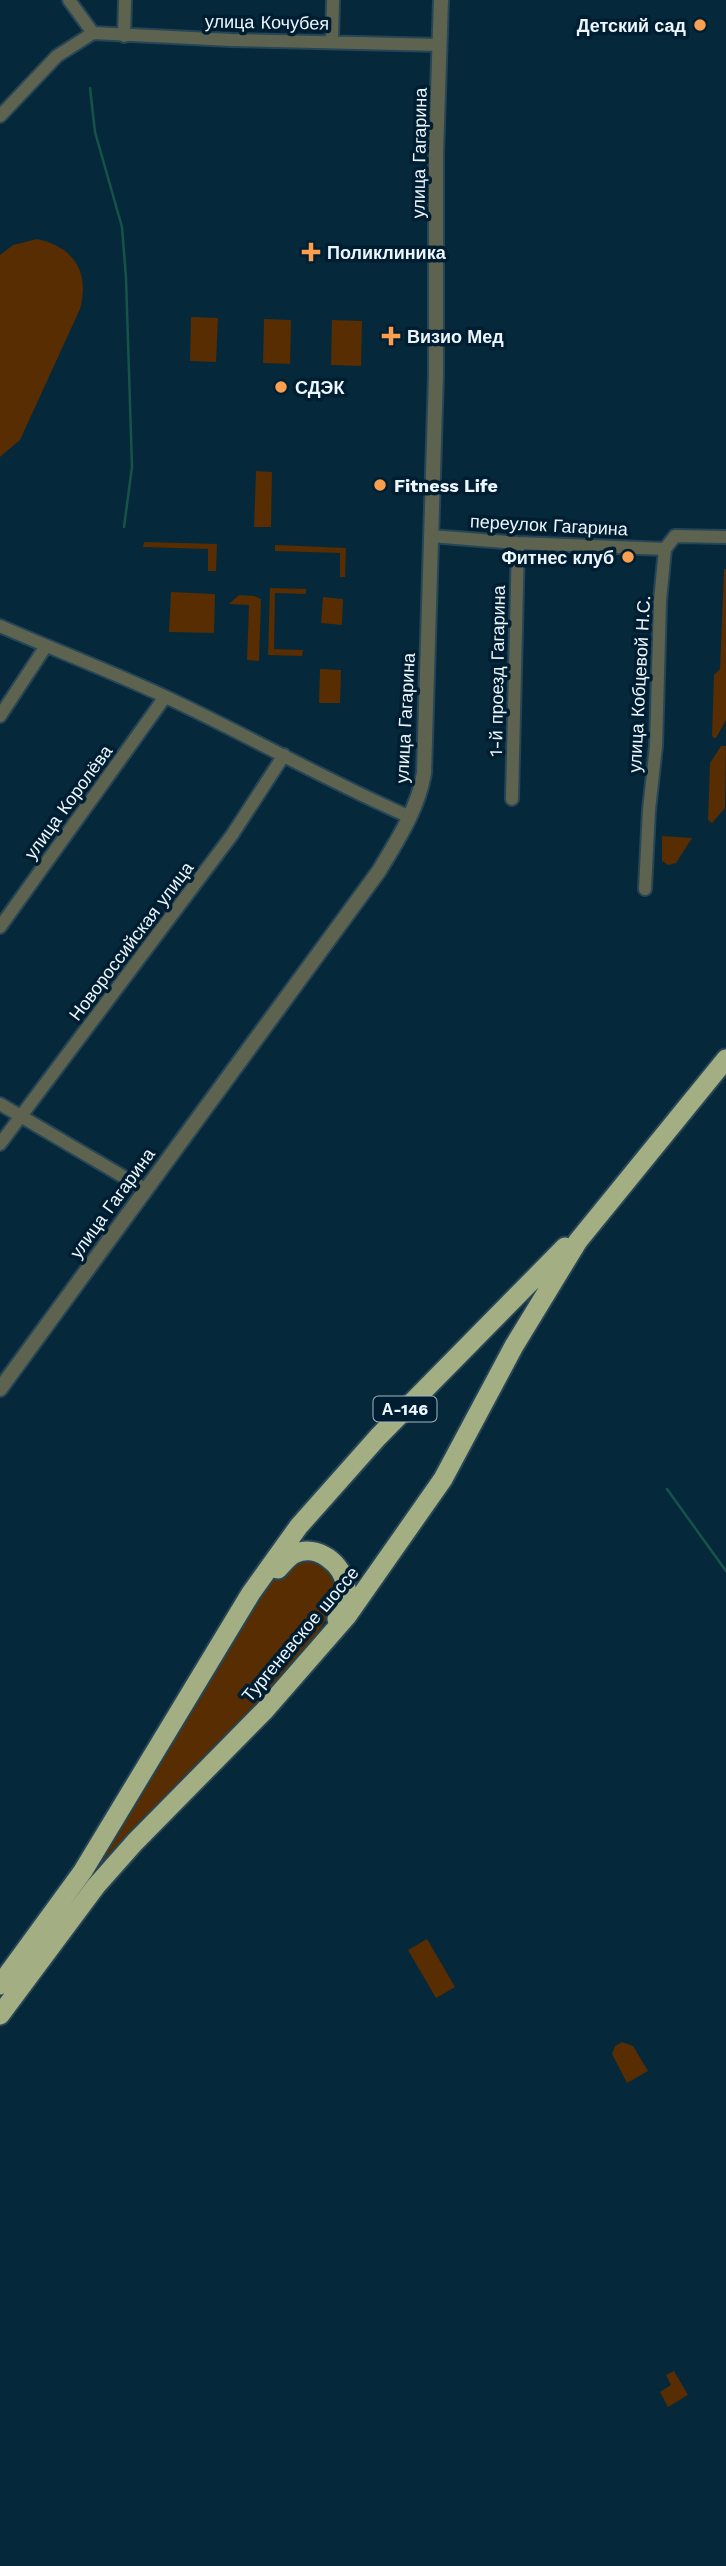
<svg xmlns="http://www.w3.org/2000/svg" width="726" height="2566" font-family="'Work Sans',sans-serif">
<rect width="100%" height="100%" fill="#06283b"/>
<path fill="#572d01" d="M37 239C74 247 90 272 80 309L20 440 0 457V255L13 245Z
M191 317 218 318 216 362 190 361Z
M264 319 291 320 290 364 263 363Z
M332 320 362 321 361 366 331 365Z
M256 471 272 472 271 527H254Z
M144 542 217 544 216 571H208V549L143 547Z
M275 545 346 548 345 577H340V553L275 551Z
M724 569H726V720L716 738H714L712 736 714 675 720 669Z
M270 588 306 589V594L275 593 274 649 303 650 302 656 268 655Z
M171 592 215 594 214 633 169 632Z
M239 595 254 596 261 599 259 661 247 660 249 605 229 604Z
M323 597 343 599 342 625 321 623Z
M320 669 341 670 340 703H319Z
M721 746H726L725 808 712 823 708 820 710 763Z
M662 836 692 838 676 863 668 865 662 861Z
M298 1560 327 1561 341 1588C323 1641 270 1689 231 1730 184 1780 136 1831 87 1880L226 1648 272 1582Z
M427 1939 455 1987 436 1998 408 1950Z
M622 2042 633 2046 648 2071 627 2083 612 2054 615 2046Z
M674 2371 688 2395 668 2407 660 2392 671 2385 666 2375Z"/>
<g fill="none" stroke-linecap="round" stroke-linejoin="round">
<path stroke="#165349" stroke-width="2.5" d="M90 88 95 132 122 227 126 278 132 467 124 527
M667 1489 726 1571"/>
<defs>
<path id="minor" d="M69 0 93 33
M93 33 231 40 440 45
M124 36 125 0
M332 41 333 0
M0 116 57 56 93 33
M431 536 518 543 665 549
M0 626C55 650 112 672 166 697 249 736 327 781 410 817
M0 716 46 646
M512 799 518 543
M645 889 649 810 656 746 660 601 665 549 675 536 726 537
M0 927 165 697
M0 1104 146 1190
M0 1144 232 835 284 755"/>
<path id="tertiary" d="M0 1389 379 871C398 839 418 809 424 773L436 374V153L441 0"/>
<path id="trunk" d="M278 1569C282 1565 288 1557 294 1554 317 1543 344 1564 346 1588 347 1599 341 1609 337 1619
M0 1985 83 1871 251 1593 299 1526 378 1437 565 1247
M0 2015 96 1886 135 1842 265 1710 347 1616 443 1479 514 1346 578 1241 726 1059"/>
</defs>
<use href="#minor" stroke="#264556" stroke-width="16"/>
<use href="#tertiary" stroke="#264556" stroke-width="18"/>
<use href="#trunk" stroke="#264556" stroke-width="23"/>
<use href="#minor" stroke="#5e6350" stroke-width="12"/>
<use href="#tertiary" stroke="#5e6350" stroke-width="14"/>
<use href="#trunk" stroke="#a3ae83" stroke-width="19"/>
</g>
<g fill="#fa9f4f" stroke="#001e31" stroke-width="2.5">
<circle cx="700" cy="25" r="7"/>
<path d="M307.5 241.5h7v7h7v7h-7v7h-7v-7h-7v-7h7z"/>
<path d="M387.5 325.5h7v7h7v7h-7v7h-7v-7h-7v-7h7z"/>
<circle cx="281" cy="387" r="7"/>
<circle cx="380" cy="485" r="7"/>
<circle cx="628" cy="557" r="7"/>
</g>
<g text-anchor="middle" dominant-baseline="central" stroke-width="7" stroke-linejoin="round" paint-order="stroke">
<rect fill="#001e31" stroke="#a6b5c0" stroke-width="2" x="373.5" y="1396.5" width="63" height="25" rx="5"/>
<g font-size="16" font-weight="bold" fill="#edf6fd">
<text x="405" y="1409">А-146</text>
</g>
<g font-size="18" fill="#edf6fd" stroke="#001e31">
<text transform="translate(267 22) rotate(1)">улица Кочубея</text>
<text transform="translate(419 153) rotate(-89)">улица Гагарина</text>
<text transform="translate(549 525) rotate(3)">переулок Гагарина</text>
<text transform="translate(497 671) rotate(-89)">1-й проезд Гагарина</text>
<text transform="translate(639 684) rotate(-87)">улица Кобцевой Н.С.</text>
<text transform="translate(405 718) rotate(-87)">улица Гагарина</text>
<text transform="translate(68 802) rotate(-54)">улица Королёва</text>
<text transform="translate(131 941) rotate(-53)">Новороссийская улица</text>
<text transform="translate(112 1203) rotate(-54)">улица Гагарина</text>
<text transform="translate(300 1634) rotate(-50)">Тургеневское шоссе</text>
</g>
<g font-size="18" font-weight="bold" fill="#edf6fd" stroke="#001e31" text-anchor="start">
<text x="686" y="25" text-anchor="end">Детский сад</text>
<text x="327" y="252">Поликлиника</text>
<text x="407" y="336">Визио Мед</text>
<text x="295" y="387">СДЭК</text>
<text x="394" y="485">Fitness Life</text>
<text x="614" y="557" text-anchor="end">Фитнес клуб</text>
</g>
</g>
</svg>
